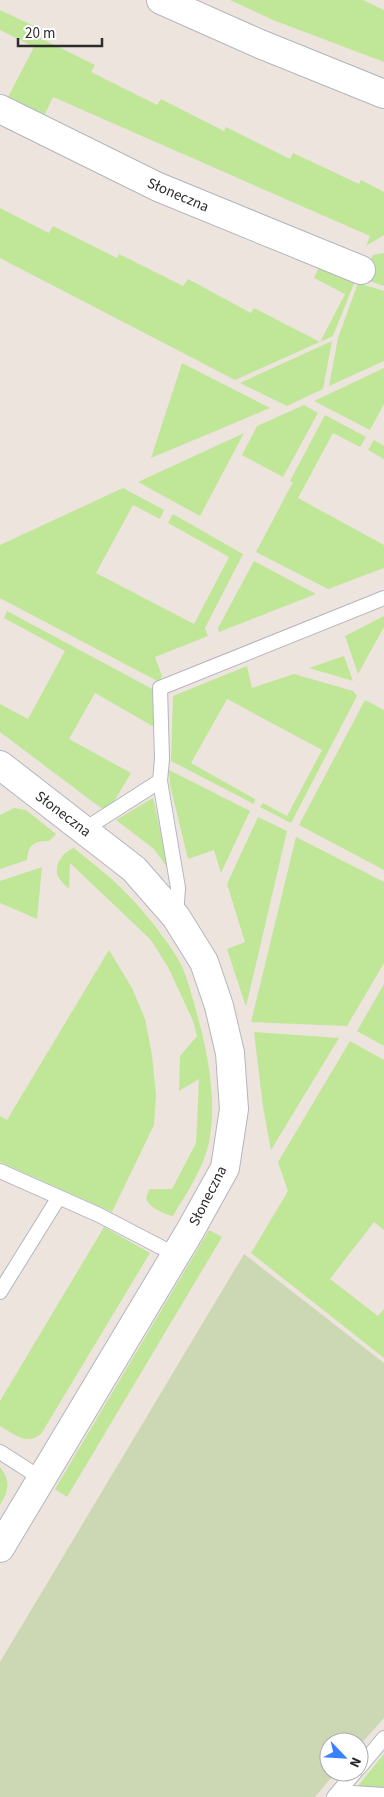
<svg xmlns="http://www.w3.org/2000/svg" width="384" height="1797" font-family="'Source Sans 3',sans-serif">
<rect width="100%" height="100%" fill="#eee4de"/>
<path fill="#c0e698" d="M230 0H363L384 10V62L273 20Z
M0 10 34 26 30 33 95 65 91 72 157 105 161 99 224 131 226 127 290 159 293 153 359 184 361 180 384 192V235L366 246 370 236 53 97 40 125 38 113 8 97 34 47 0 30Z
M0 208 49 233 53 226 117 258 119 254 183 286 188 279 251 313 254 308 320 342 345 294 314 278 319 267 355 281 333 336 235 380 0 258Z
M384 253V286L360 278 373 255Z
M358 283 384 291V361L329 386 338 338Z
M332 341 323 389 287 406 240 383Z
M182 363 270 408 151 458Z
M384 368V404L370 430 314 401Z
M304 405 318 413 283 477 242 455 257 426Z
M325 415 366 437 360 447 333 433 298 498 384 545V568L328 589 256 552 293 482 290 481Z
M244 433 200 516 138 482Z
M374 440 384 446V459L368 450Z
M123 488 164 510 160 519 133 505 96 573 194 624 229 557 168 523 173 514 243 554 205 628 208 636 155 657 162 676 159 682 0 598V545Z
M254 561 316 594 219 632 218 628Z
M7 611 156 691V728L95 693 69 739 131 773 112 805 105 811 0 732V704L28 719 65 651 4 618Z
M384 616V627L358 674 345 636Z
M344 656 353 681 309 668Z
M247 666 252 688 294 674 353 691 357 696 291 823 260 807 263 803 287 816 322 750 227 699 191 763 255 799 254 804 171 761 173 696Z
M365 700 384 710V870L299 825Z
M169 770 250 811 221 873 214 850 188 859 170 785Z
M153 798 169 870 154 849 116 820Z
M14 808 26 810 56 834 49 841C35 841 28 844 27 860L0 869V815Z
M258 817 287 831 246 1007 227 949 245 942 227 884Z
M296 837 384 882V963L347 1026 251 1022Z
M74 848C89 861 106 873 120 887 141 907 159 930 175 954 185 969 189 986 194 1003 206 1045 217 1094 210 1137 205 1166 188 1191 173 1216 166 1215 151 1208 147 1201 145 1197 148 1193 150 1189H172L196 1143 199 1079 179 1091 180 1056 197 1036 193 1021 169 969 151 940 70 863 69 889C65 885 58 879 57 873 55 862 65 851 74 848Z
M42 867 37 919 0 903V881Z
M109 950 132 988 145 1019 152 1055 156 1095 154 1125 112 1212 0 1162V1116L7 1120Z
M384 984V1046L357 1031Z
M254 1032 339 1038 271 1150 263 1107Z
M350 1041 384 1060V1230L374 1222 330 1279 378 1316 384 1309V1358L251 1253 288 1191 278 1162Z
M104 1227 150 1253 41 1434C26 1446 14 1434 0 1426V1401Z
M209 1230 222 1237 67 1497 55 1489Z
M0 1467C11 1481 9 1490 0 1505Z
M384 1754V1787H357Z"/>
<path fill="#ccd8b4" d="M244 1254 384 1363V1718L359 1746V1742H329V1772H336L315 1797H0V1662Z"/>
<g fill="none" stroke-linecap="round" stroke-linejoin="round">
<defs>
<path id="lane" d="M85 829 160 781
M176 917 178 888 160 781 162 759 160 688 384 598
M0 1171 99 1215 176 1255
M0 1292 59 1197
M0 1452 42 1479
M359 1768 384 1738
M334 1797 355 1772
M339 1797 353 1793 384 1795"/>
<path id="street" d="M161 0 260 44 384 94
M0 109 158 187 361 270"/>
<path id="secondary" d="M0 765 134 869 176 917 204 962 219 1006 230 1053 234 1109 225 1168 190 1231 0 1548"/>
</defs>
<use href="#lane" stroke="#b2b6c0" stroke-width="16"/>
<use href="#street" stroke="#b2b6c0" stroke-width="30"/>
<use href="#secondary" stroke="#b2b6c0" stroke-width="30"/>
<use href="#lane" stroke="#fff" stroke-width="14"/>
<use href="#street" stroke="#fff" stroke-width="28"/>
<use href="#secondary" stroke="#fff" stroke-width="28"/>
</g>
<g text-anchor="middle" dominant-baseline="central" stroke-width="5" stroke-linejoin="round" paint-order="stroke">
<g font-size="15" fill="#2c2c2c" stroke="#fff">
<text transform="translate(178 195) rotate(23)">Słoneczna</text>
<text transform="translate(63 814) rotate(37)">Słoneczna</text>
<text transform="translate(208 1196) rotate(-63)">Słoneczna</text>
</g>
</g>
<g transform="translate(344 1757) rotate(115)"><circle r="24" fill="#ffffff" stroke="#ababab"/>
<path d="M0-4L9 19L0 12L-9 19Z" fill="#3980ff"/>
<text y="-8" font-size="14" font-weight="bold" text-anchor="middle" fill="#2c2c2c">N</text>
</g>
<path d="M18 38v8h84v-8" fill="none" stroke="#2c2c2c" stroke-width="2.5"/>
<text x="25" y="38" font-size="15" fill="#2c2c2c" stroke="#ffffff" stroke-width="4" paint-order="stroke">20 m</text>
</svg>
